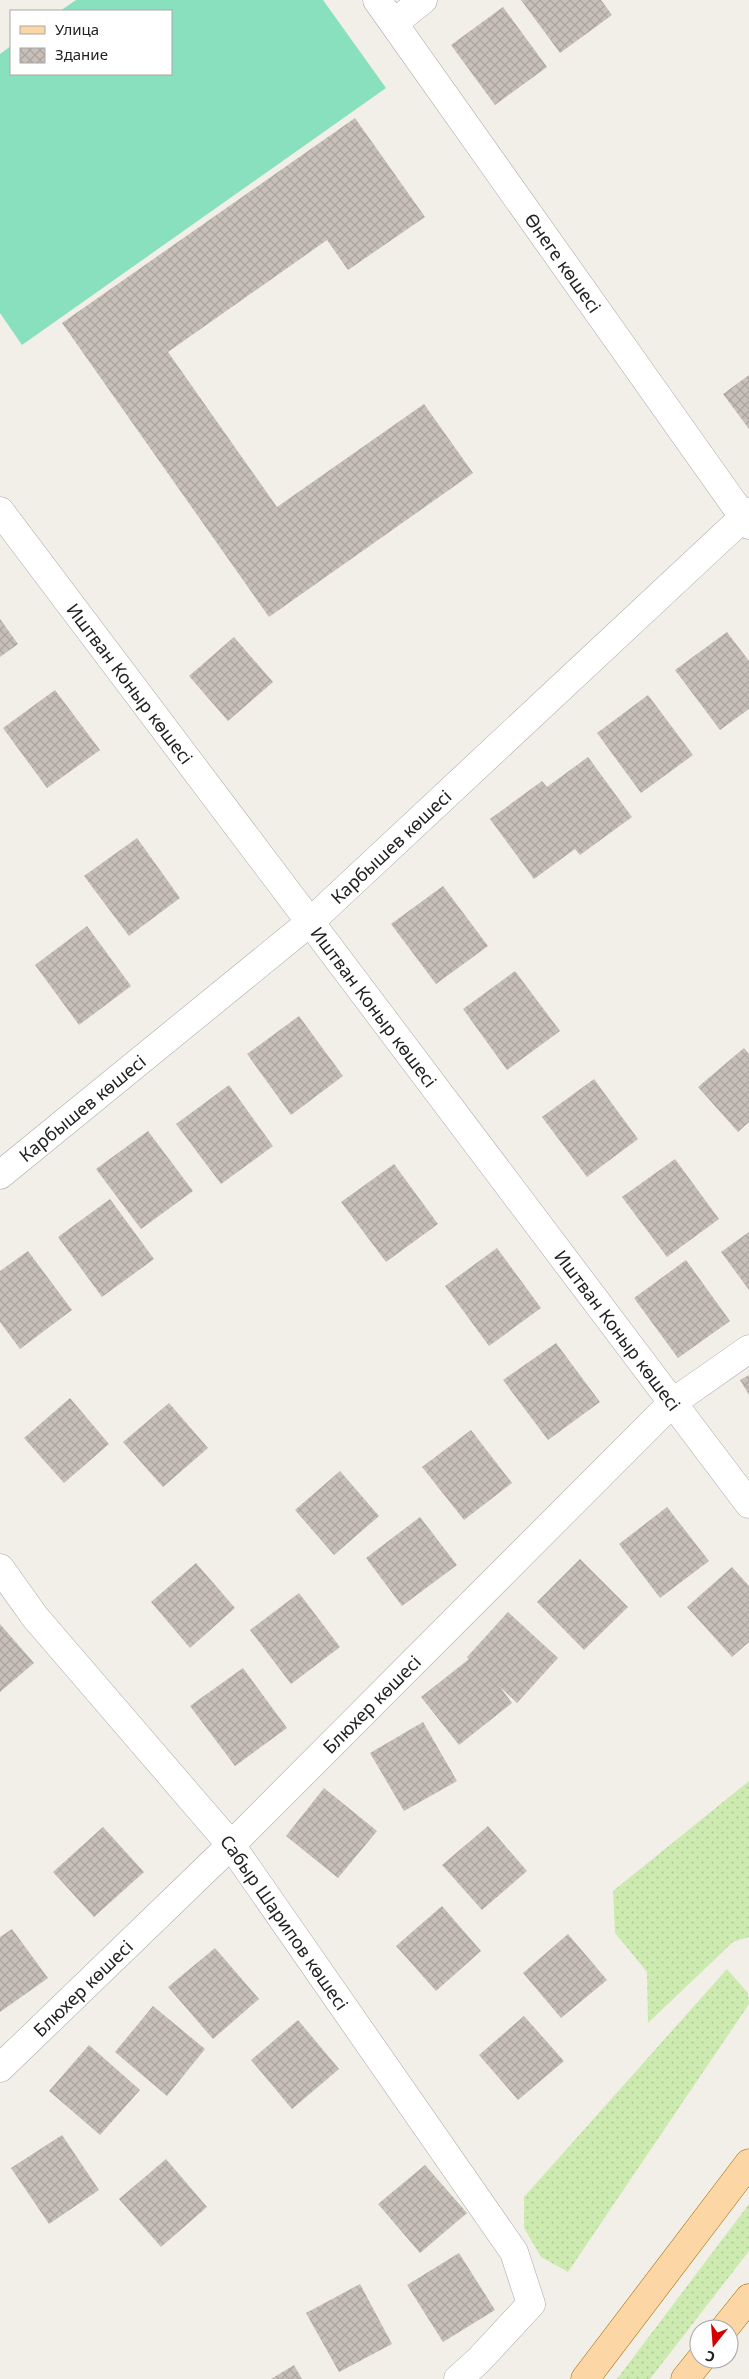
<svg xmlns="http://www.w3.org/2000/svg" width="749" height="2379" font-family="'Noto Sans',sans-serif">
<defs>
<pattern id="grass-dots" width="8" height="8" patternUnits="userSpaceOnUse" patternTransform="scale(1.25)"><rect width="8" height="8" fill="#cdebb0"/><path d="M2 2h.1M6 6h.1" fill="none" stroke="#b0c997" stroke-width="1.8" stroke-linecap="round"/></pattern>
<pattern id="building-cross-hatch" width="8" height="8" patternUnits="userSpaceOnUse" patternTransform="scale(1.25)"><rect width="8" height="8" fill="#c7bfb8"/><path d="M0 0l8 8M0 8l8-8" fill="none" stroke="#aba49e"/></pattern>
</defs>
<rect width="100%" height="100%" fill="#f2efe9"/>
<path fill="url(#grass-dots)" d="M749 1781V1937L733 1942 648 2023 647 1972 615 1933 613 1891Z
M727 1969 748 1993 749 2004 568 2272 541 2257 524 2228V2197Z
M749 2204V2251L650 2379H617Z"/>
<path fill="#88e0be" d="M76 0H323L386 88 22 345 0 313V54L11 46V74H171V11H60Z"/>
<path fill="url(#building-cross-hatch)" d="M521 0H601L612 15 560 53Z
M503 7 547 67 495 105 451 45Z
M355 118 425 217 348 270 327 240 168 352 277 507 424 404 473 473 269 617 62 323Z
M749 375V429L723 394Z
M0 619 18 644 0 657Z
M727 632 749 661V709L720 730 675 670Z
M234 637 273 682 228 721 189 676Z
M55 690 100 750 47 788 3 728Z
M648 695 693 755 641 793 597 733Z
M588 757 632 817 580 855 575 849 534 879 490 819 542 781 547 787Z
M137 838 180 898 129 936 84 876Z
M443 886 488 946 436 984 391 924Z
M87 926 131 986 79 1025 35 965Z
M515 971 560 1031 507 1070 463 1009Z
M299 1016 343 1076 291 1115 247 1054Z
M744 1048 749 1054V1122L738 1132 698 1087Z
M594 1079 638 1139 587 1177 542 1117Z
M229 1085 273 1146 221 1184 176 1124Z
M148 1131 193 1191 141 1229 96 1169Z
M675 1159 719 1219 667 1257 622 1197Z
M394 1164 438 1224 386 1262 341 1202Z
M110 1199 154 1259 102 1297 58 1237Z
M749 1232V1290L721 1252Z
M497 1248 541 1308 489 1346 445 1286Z
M28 1251 72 1310 20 1349 0 1322V1271Z
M686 1260 730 1321 678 1358 634 1298Z
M556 1343 600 1402 548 1440 503 1380Z
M749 1375V1395L740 1380Z
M70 1398 109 1444 64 1483 24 1438Z
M169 1403 208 1448 163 1487 123 1442Z
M471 1430 512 1483 464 1520 422 1467Z
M340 1471 379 1516 334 1555 295 1510Z
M667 1507 709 1561 660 1598 619 1544Z
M420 1517 457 1565 402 1606 366 1558Z
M580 1559 628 1607 584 1650 537 1602Z
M196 1563 235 1608 190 1648 151 1602Z
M732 1567 749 1586V1642L732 1657 687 1607Z
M299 1593 340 1647 291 1684 250 1630Z
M508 1612 558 1658 517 1703 500 1687 512 1703 459 1745 421 1697 469 1659 467 1657Z
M0 1624 34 1663 0 1692Z
M243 1668 287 1728 235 1766 190 1706Z
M423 1722 457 1781 404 1811 370 1753Z
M324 1788 377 1831 338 1878 286 1836Z
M488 1826 527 1871 482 1910 442 1865Z
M103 1827 144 1872 94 1917 53 1872Z
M442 1906 481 1951 436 1991 396 1946Z
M12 1929 48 1978 0 2012V1937Z
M568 1934 607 1980 561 2018 523 1973Z
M215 1948 259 1999 213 2039 168 1987Z
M153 2006 205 2049 167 2096 115 2052Z
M524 2016 564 2061 518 2100 479 2055Z
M298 2020 339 2069 292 2109 251 2060Z
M89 2045 140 2090 100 2135 49 2091Z
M62 2135 99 2190 49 2224 11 2168Z
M166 2159 207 2207 161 2247 119 2199Z
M425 2165 467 2213 420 2253 378 2204Z
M459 2253 495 2310 443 2342 407 2285Z
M360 2284 392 2344 339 2372 306 2313Z
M294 2365 302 2379H271Z"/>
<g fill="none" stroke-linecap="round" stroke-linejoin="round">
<defs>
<g id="minor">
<path id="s1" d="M377 0 749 525"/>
<path d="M394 23 423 0"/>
<path id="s2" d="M309 923 749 512"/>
<path id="s3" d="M0 1568 35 1617 231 1845 514 2252 531 2304 478 2361 458 2379"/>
<path id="s4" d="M0 2068 231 1845 672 1403 749 1349"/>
</g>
<g id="tertiary">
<path id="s5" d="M0 511 749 1504"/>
<path id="s6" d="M0 1175 309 923"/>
</g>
<path id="primary" d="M724 2329 749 2298
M585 2379 749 2163
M685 2379 701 2359"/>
</defs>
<use href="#minor" stroke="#a9a9a9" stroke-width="29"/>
<use href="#tertiary" stroke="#a9a9a9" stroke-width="29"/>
<use href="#primary" stroke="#a06b00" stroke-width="29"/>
<use href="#minor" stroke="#fff" stroke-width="28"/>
<use href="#tertiary" stroke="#fff" stroke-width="28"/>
<use href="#primary" stroke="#fcd6a4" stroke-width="28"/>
</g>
<g text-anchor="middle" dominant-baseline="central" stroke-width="5" stroke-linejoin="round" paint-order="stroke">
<g font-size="18" fill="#222" stroke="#fff">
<text stroke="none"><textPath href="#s1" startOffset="322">Өнеге көшесі</textPath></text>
<text stroke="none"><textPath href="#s5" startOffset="216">Иштван Коныр көшесі</textPath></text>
<text stroke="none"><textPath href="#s2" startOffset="112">Карбышев көшесі</textPath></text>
<text stroke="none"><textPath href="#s5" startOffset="621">Иштван Коныр көшесі</textPath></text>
<text stroke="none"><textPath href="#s6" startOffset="106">Карбышев көшесі</textPath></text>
<text stroke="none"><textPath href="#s5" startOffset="1026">Иштван Коныр көшесі</textPath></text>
<text stroke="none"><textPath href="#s4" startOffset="520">Блюхер көшесі</textPath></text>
<text stroke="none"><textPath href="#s3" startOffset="455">Сабыр Шарипов көшесі</textPath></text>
<text stroke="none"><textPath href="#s4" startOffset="115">Блюхер көшесі</textPath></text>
</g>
</g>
<rect x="10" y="10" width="162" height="65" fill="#ffffff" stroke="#a7a7a7"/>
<rect x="20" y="26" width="25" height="8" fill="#fcd6a4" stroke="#a7a7a7"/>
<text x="55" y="35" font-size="15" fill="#222222">Улица</text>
<rect x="20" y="48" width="25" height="15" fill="url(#building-cross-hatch)" stroke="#a7a7a7"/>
<text x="55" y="60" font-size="15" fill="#222222">Здание</text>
<g transform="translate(714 2344) rotate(197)"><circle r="24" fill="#ffffff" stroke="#a7a7a7"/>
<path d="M0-4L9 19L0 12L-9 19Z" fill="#d40000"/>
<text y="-8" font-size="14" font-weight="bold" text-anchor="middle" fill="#222222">С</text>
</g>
</svg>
